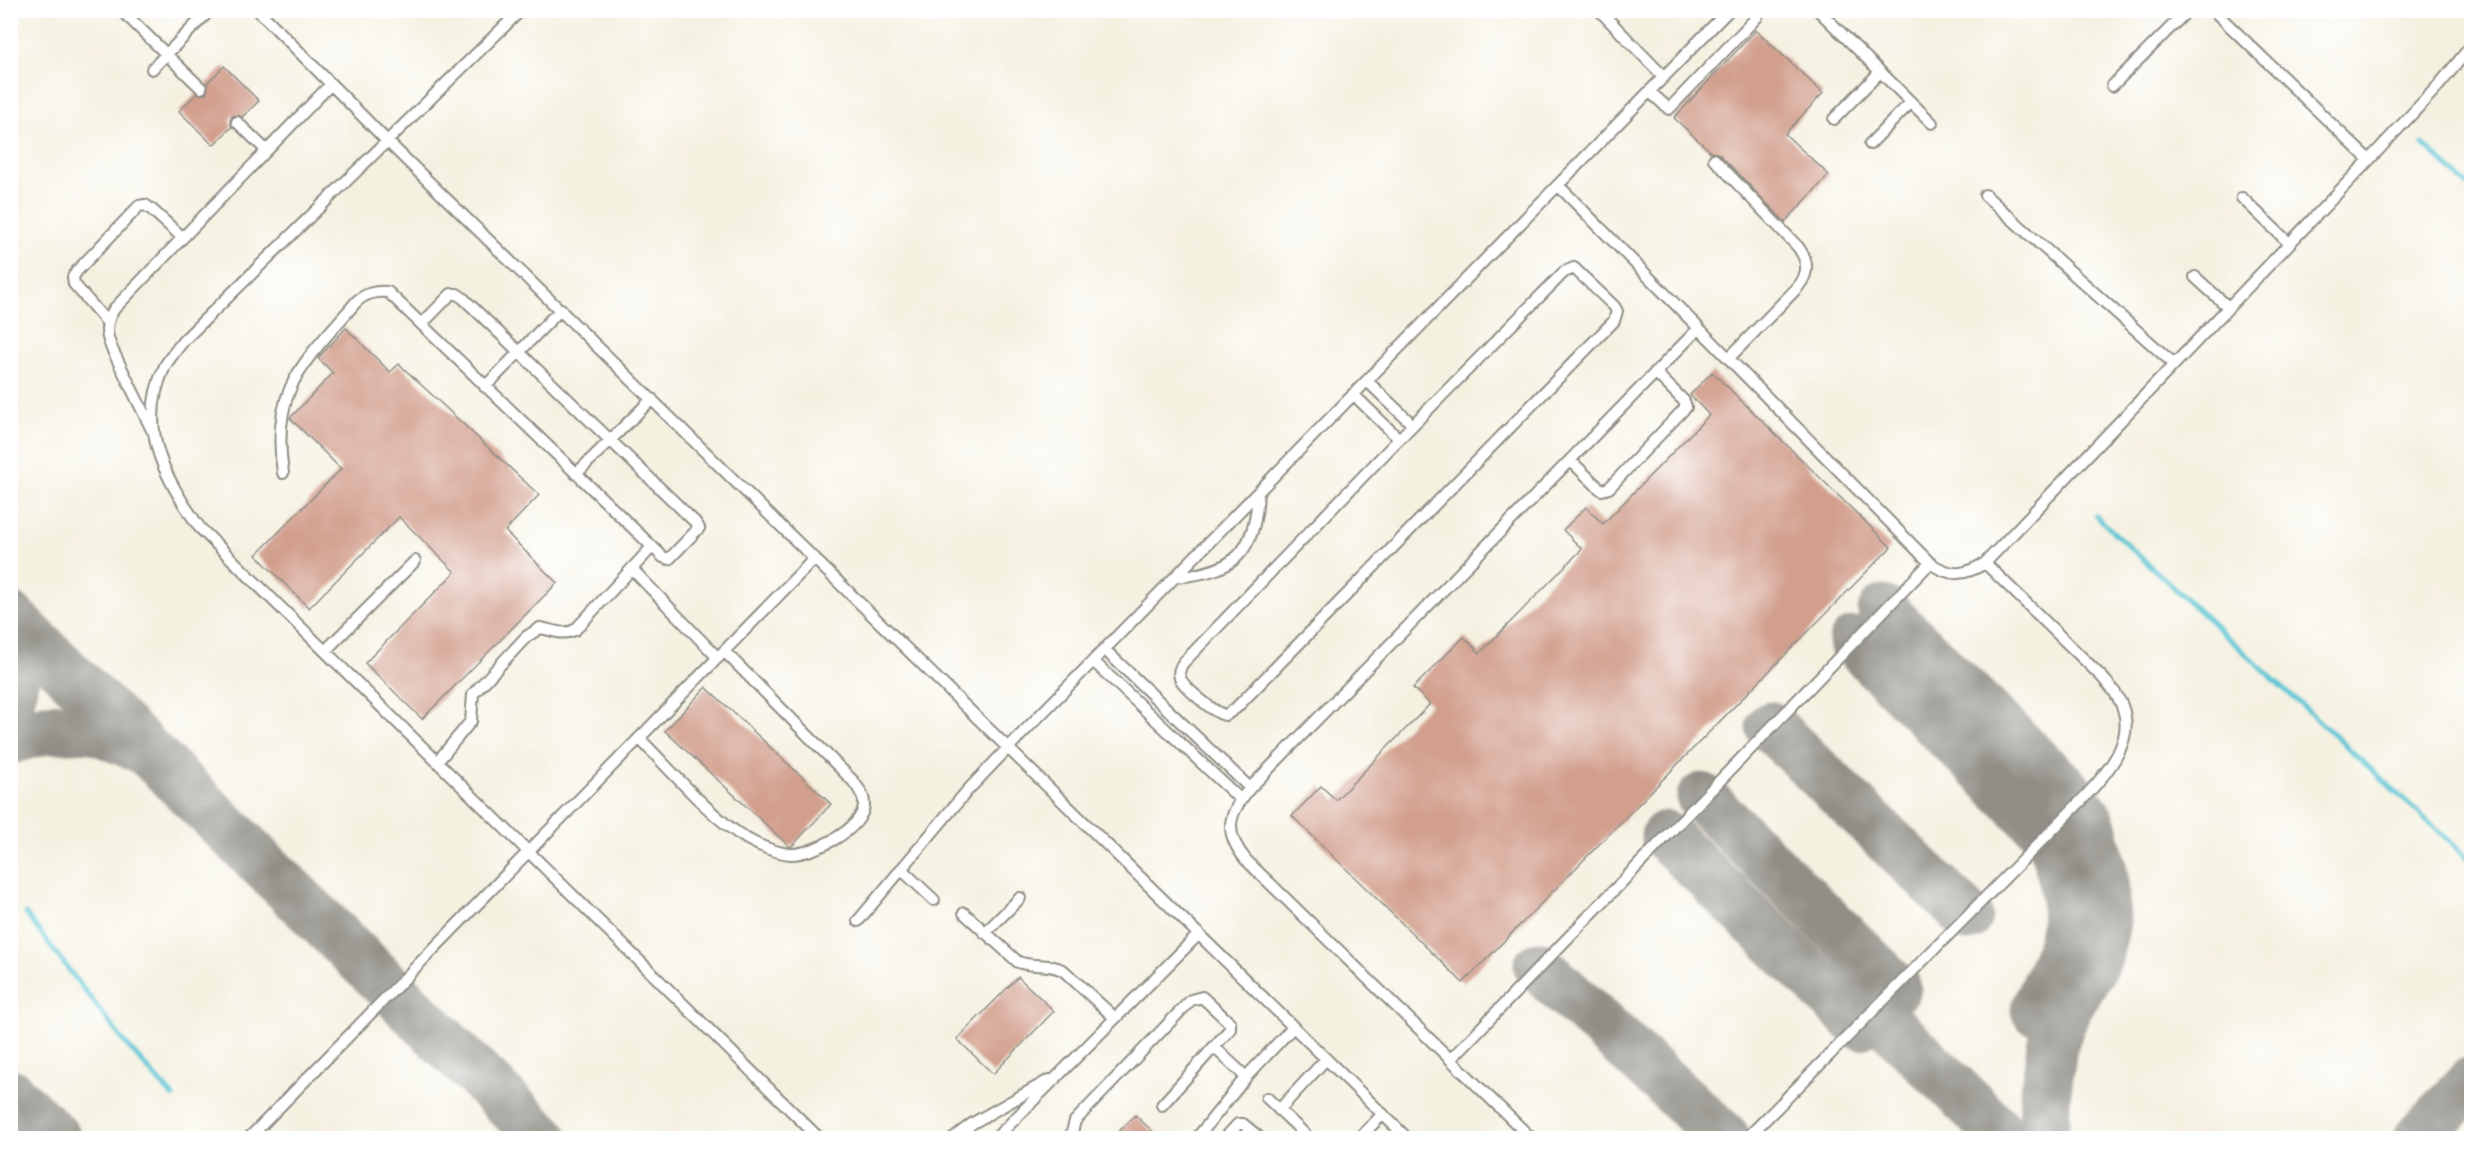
<svg xmlns="http://www.w3.org/2000/svg" width="2482" height="1149" font-family="'Libre Bodoni',serif">
<rect width="100%" height="100%" fill="#fff"/>
<filter id="ink" filterUnits="userSpaceOnUse"><feTurbulence type="fractalNoise" baseFrequency=".0167" numOctaves="2"/><feDisplacementMap in="SourceGraphic" scale="12" xChannelSelector="R" yChannelSelector="G"/><feConvolveMatrix kernelMatrix="1 2 1 2 8 2 1 2 1" color-interpolation-filters="sRGB"/></filter>
<filter id="wash" filterUnits="userSpaceOnUse"><feTurbulence type="fractalNoise" baseFrequency=".008" numOctaves="4" result="noise"/><feDisplacementMap in="SourceGraphic" scale="24" xChannelSelector="R" yChannelSelector="G"/><feGaussianBlur stdDeviation="1.35" result="paint"/><feColorMatrix in="noise" values="0 0 0 0 0 0 0 0 0 0 0 0 0 0 0 0 0 1.4 0 .05"/><feComposite in="paint" operator="in"/></filter>
<g filter="url(#wash)">
<rect width="100%" height="100%" fill="#f5f1e1"/>
<g fill="none" stroke-linecap="round" stroke-linejoin="round">
<path stroke="#59c4d3" stroke-width="5" d="M2423 144 2472 189
M2096 516 2472 862
M26 914 125 1043 173 1097"/>
<path stroke="#908e86" stroke-width="51" d="M1883 611 2079 803 2092 826 2103 877 2105 922 2097 957 2064 1013 2052 1046 2045 1098 2044 1129 2046 1138
M10 617 543 1138
M1854 642 2048 834C2065 870 2073 907 2062 946 2056 968 2043 988 2036 1010
M10 646 15 670 10 697
M1771 727 1967 916
M10 739 45 729 92 727 139 747
M1702 798 1896 988
M1666 836 1860 1024
M1539 967 1725 1138
M1874 1010 2005 1138
M10 1094 56 1138
M2418 1138 2472 1082"/>
</g>
<g id="blocks">
<path fill="#d29f8d" d="M1756 30 1823 93 1785 134 1829 175 1785 222 1719 154 1711 152 1674 118Z
M224 66 259 101 242 117 238 115 232 116 230 121 232 127 213 145 179 111 196 94H206L208 89 207 83Z
M346 328 390 372 399 364 539 495 505 531 557 583 422 719 365 663 455 572 399 517 309 608 256 555 341 469 290 418 333 373 318 358Z
M1712 372 1891 547 1463 983 1292 816 1321 786 1336 800 1430 704 1413 688 1464 637 1480 653 1582 549 1563 530 1586 507 1603 524 1709 415 1690 395Z
M706 687 831 804 792 846H789L665 731Z
M1018 977 1054 1011 993 1074 957 1039Z
M1135 1115 1160 1138H1113Z"/>
</g>
</g>
<g filter="url(#ink)">
<use href="#blocks" fill-opacity="0" stroke="#908e86" stroke-width="1.5"/>
<g fill="none" stroke-linecap="round" stroke-linejoin="round">
<defs>
<path id="service" d="M121 10 201 88
M258 10 386 140 1407 1138
M521 10 184 340C178 348 170 357 165 366 136 427 164 478 200 528L819 1138
M1599 10 1664 77
M1818 10 1932 123
M2213 10 2369 160
M152 69 210 10
M2112 86 2188 10
M1650 92 1669 109 1757 17 1752 10
M1834 119 1880 72
M237 122 266 150
M1870 144 1911 102
M1714 159 1798 247C1809 262 1809 274 1797 288L1729 358
M1558 185 1930 563C1951 577 1964 576 1985 563L2369 160 2439 85 2472 45
M1985 195 2174 364
M2242 198 2289 243
M1574 268 1614 306 1617 311 1614 321 1236 708 1226 715C1216 715 1184 687 1180 678 1178 672 1180 668 1183 663L1399 439 1564 272Z
M2195 277 2228 307
M106 321 74 284 73 277 77 271 139 206 145 205 151 209 182 237
M1367 381 1413 425
M485 387 561 309
M1353 394 1399 439
M152 430 112 349C105 333 105 324 114 309L331 84
M1570 460 1599 488 1602 490 1609 488 1686 407 1684 401 1655 372
M283 473C270 387 305 362 357 301 367 293 375 291 388 292L663 557 669 559 671 557 696 531 699 528 695 522 463 298 457 294H451L422 324
M576 474 652 399
M632 569 718 658
M1175 577C1236 572 1255 553 1258 492
M1104 649 1250 788
M326 650 415 561
M1093 661 1240 799
M639 738C670 769 711 818 747 839 759 846 777 853 791 854 813 854 862 830 864 805 865 796 858 788 853 781L724 651
M438 761 471 721 473 694 526 637 540 628C554 630 561 636 575 630L652 547
M901 869 934 900
M964 913 1018 962C1034 968 1048 962 1064 971L1115 1018
M858 921 967 791 1008 748 1729 10
M985 933 1020 898
M1215 1048 1246 1077
M1451 1059 1930 563
M1267 1098 1309 1138
M1279 1110 1326 1059
M249 1138 815 558
M953 1138 973 1123 1049 1080
M996 1138 1199 934
M1076 1138 1072 1132 1075 1121 1191 1000 1202 997 1230 1023V1029L1162 1105
M1197 1138 1246 1077 1293 1027
M1225 1138 1238 1124H1243L1260 1138
M1359 1138 1383 1114
M1531 1138 1246 860C1223 832 1228 814 1250 788L1699 328
M1747 1138 2079 803C2105 775 2143 737 2117 696 2113 689 2107 683 2102 677L1985 563"/>
</defs>
<use href="#service" stroke="#908e86" stroke-width="14"/>
<use href="#service" stroke="#fff" stroke-width="10"/>
</g>
</g>
<rect width="2482" height="1149" fill="none" stroke="#fff" stroke-width="36"/>
</svg>
